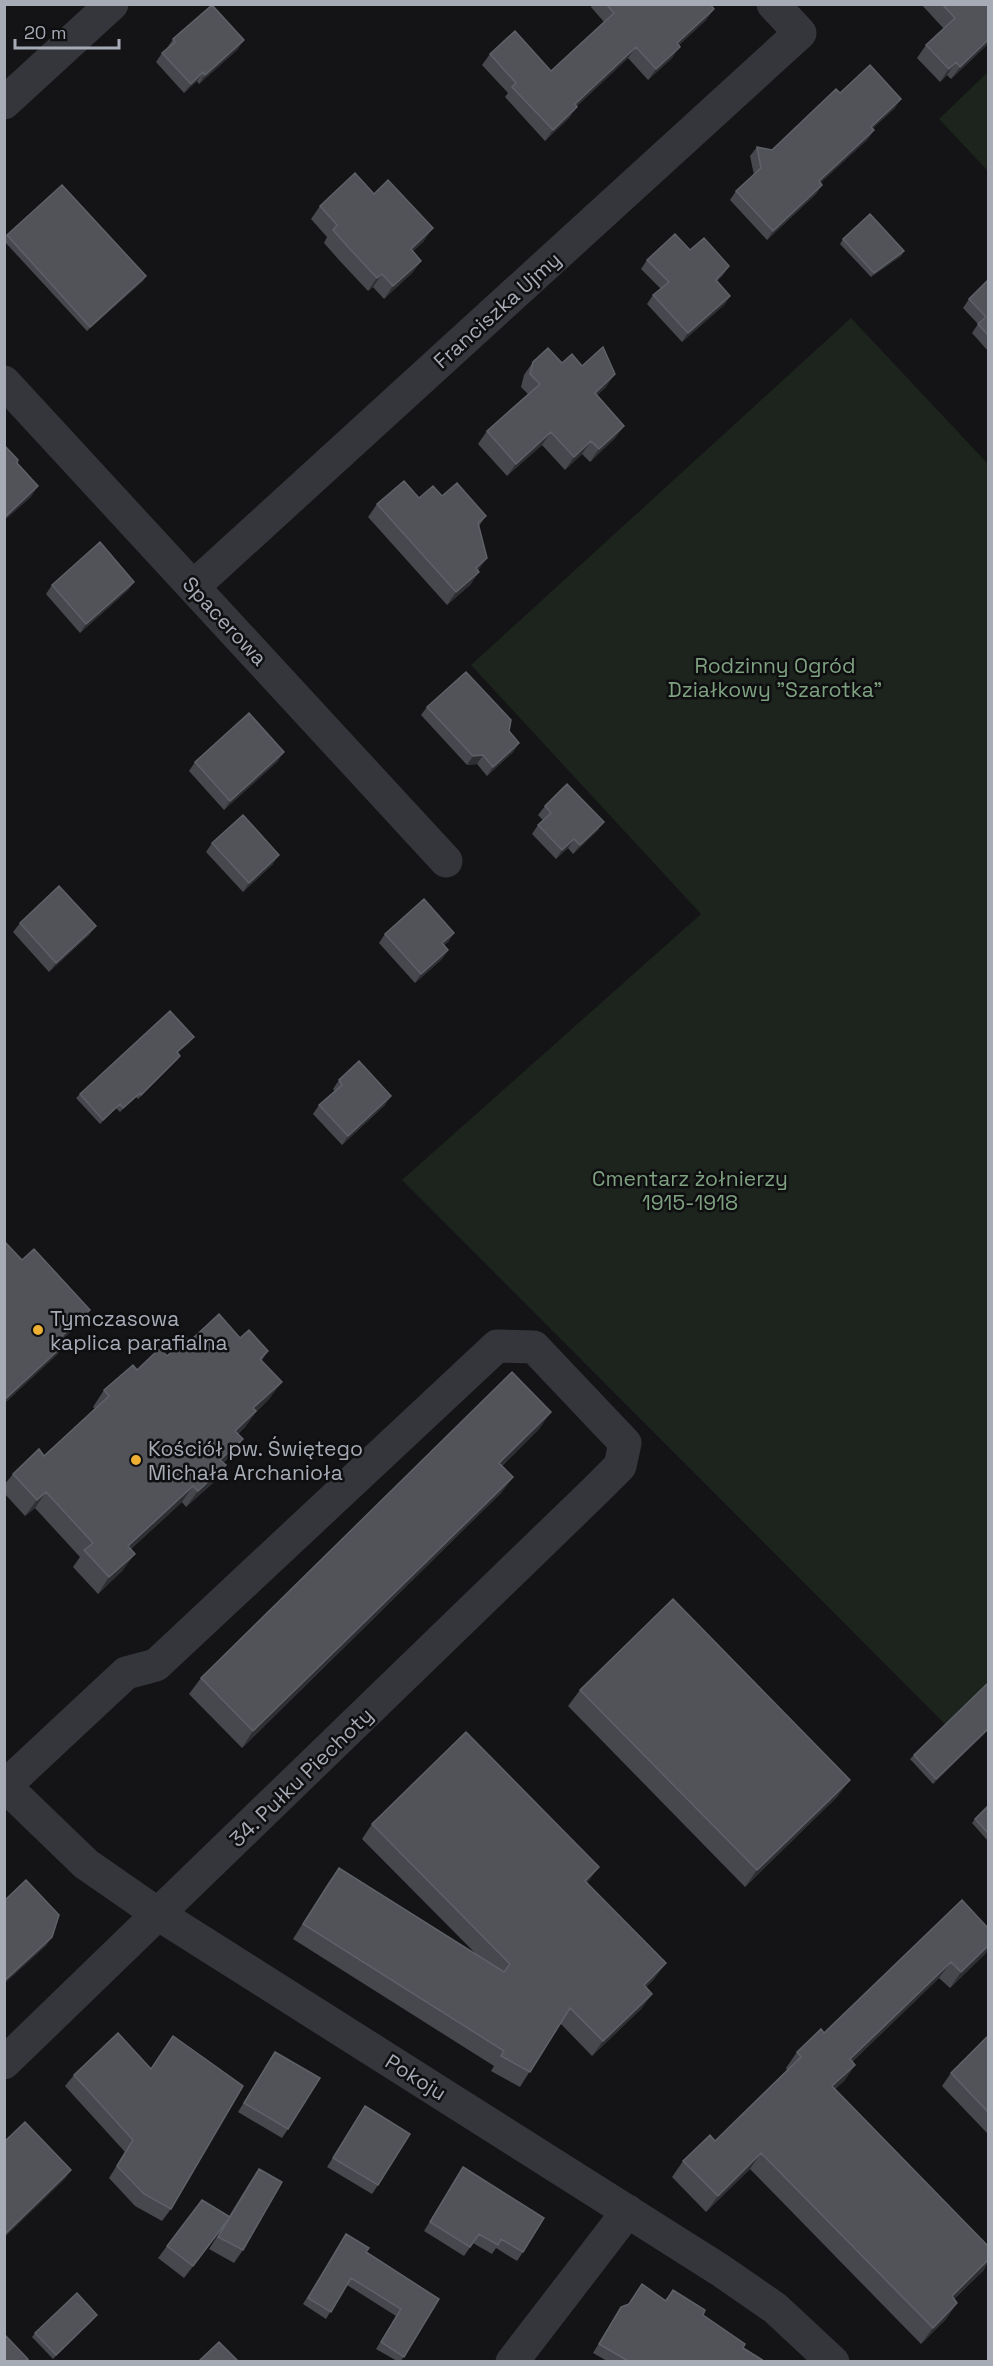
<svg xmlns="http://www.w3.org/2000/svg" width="993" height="2366" font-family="'Space Grotesk',sans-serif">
<rect width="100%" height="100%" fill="#141416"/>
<path fill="#1c241d" d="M988 72V171L939 119Z
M851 318 988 464V1683L945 1724 402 1180 701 914 471 665Z"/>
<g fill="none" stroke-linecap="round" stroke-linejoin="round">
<path stroke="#35363b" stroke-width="33" d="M4 103 112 4
M4 382 446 861
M193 587 800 33 773 4
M4 1785 86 1864 158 1914 720 2270 775 2308 833 2362
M4 2063 596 1490 620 1466 625 1443 534 1347 497 1346 156 1665 126 1673 5 1786
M512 2362 628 2211"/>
</g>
<path fill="#47484e" d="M592 4H710L714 9 706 20 679 45 672 58 648 80 628 58 577 106 569 118 545 141 505 97 508 93 482 65 490 54 551 71 604 22 591 7Z
M921 4H988V44L951 79 947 75 940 82 917 58 926 45 944 29Z
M173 39 238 49 199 84 197 81 184 93 156 62 162 53 168 49 167 48Z
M840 93 895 108 872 129 874 130 868 139 820 183 822 185 816 194 767 240 730 200 736 191 754 175 750 156 757 147 772 150Z
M374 194 424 241 413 251 421 261 412 273 384 299 373 287 368 291 339 260 324 243 327 237 311 219 320 206Z
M7 235 146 276 143 281 87 331 4 241V238Z
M843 239 904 251 901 256 871 277 840 244Z
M690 250 729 266 723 275 717 281 730 296 724 305 682 342 647 304 653 295 661 289 641 269 647 260Z
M988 280V351L972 333 978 324 963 308 969 299Z
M533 362 562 363 582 366 606 387 597 395 624 426 615 438 590 462 582 454 565 470 542 445 507 476 478 444 487 431 528 394 521 387 524 375Z
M442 496 486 516 479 526 478 571 479 572 470 585 447 605 368 517 377 504 419 498Z
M134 582 128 590 80 633 46 594 52 585Z
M427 707 509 731 519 743 513 752 487 776 477 764 467 765 421 715Z
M278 761 224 810 189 771 195 762Z
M545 806 604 822 597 831 573 854 568 848 556 859 532 834 538 825 543 820 538 815Z
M212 843 273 864 243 892 206 852Z
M20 923 96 926 89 935 49 972 13 932Z
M454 933 448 942 444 945 448 950 442 959 415 983 379 943 385 934Z
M190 1042 177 1053 180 1056 177 1060 138 1099 136 1097 120 1112 116 1108 100 1124 76 1098 80 1094Z
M339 1080 385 1105 342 1145 313 1114 319 1105 335 1092 333 1089Z
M240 1338 268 1351 262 1360 270 1398 256 1412 245 1427 238 1434 243 1439 232 1455 223 1463 214 1482 186 1507 182 1502 131 1549 123 1570 98 1594 73 1567 80 1557 35 1508 25 1516 4 1493V1485L13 1474 44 1456 95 1409 93 1407 104 1390 137 1370 167 1356 190 1341Z
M540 1428 502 1466 513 1477 501 1493 242 1748 189 1694 201 1678Z
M580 1690 838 1796 745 1887 568 1706Z
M988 1730 933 1784 910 1759 914 1755Z
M988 1806V1841L972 1823 975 1819Z
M372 1824 588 1882 587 1883 655 1978 646 1987 652 1994 641 2009 592 2056 560 2023 520 2087 491 2071 494 2066 293 1939 328 1883 339 1868 476 1954 362 1839Z
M962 1900 986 1953 950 1988 939 1978 852 2062 855 2065 844 2081 835 2089 984 2270 954 2299 957 2303 946 2319 921 2344 750 2169 706 2212 672 2177 683 2161 715 2141 787 2070 786 2068 797 2052 824 2033Z
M118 2033 171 2209 162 2221 135 2206 109 2178 125 2152 65 2086 74 2075Z
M988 2036V2134L942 2086 951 2073Z
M275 2052 288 2129 282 2138 238 2112Z
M365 2106 378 2185 372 2194 327 2167Z
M463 2167 523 2252 517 2261 496 2248 492 2254 473 2243 464 2256 424 2231Z
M259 2169 243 2250 234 2263 209 2249 222 2229 184 2278 158 2258 167 2246 229 2216 250 2182Z
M346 2234 366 2252 439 2299 401 2361H397L376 2349 396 2316 347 2285 326 2319 303 2304Z
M642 2284 665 2300 673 2290 743 2348 764 2361H607L593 2353 621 2307 628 2305Z
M94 2319 53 2359 32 2337 35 2333Z"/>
<path fill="#2e2f33" d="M714 9 706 20 669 54 677 43Z
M244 40 238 49 199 84 205 75Z
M988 40V44L951 79 960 67Z
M636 47 628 58 567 115 575 104Z
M680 47 672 58 648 80 656 69Z
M956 62 947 75 940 82 949 69Z
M203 72 197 81 184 93 191 84Z
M901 99 895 108 864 136 871 127Z
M577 107 569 118 545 141 553 130Z
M874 130 868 139 813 190 819 181Z
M822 185 816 194 767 240 773 231Z
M433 228 424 241 402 262 411 249Z
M904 251 901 256 871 277 874 273Z
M421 261 412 273 384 299 393 286Z
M729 266 723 275 709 289 716 280Z
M382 274 373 287 368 291 377 278Z
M146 276 143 281 87 331 90 327Z
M730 296 724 305 682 342 688 333Z
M615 374 606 387 586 406 595 393Z
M624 426 615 438 590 462 599 449Z
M551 432 542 445 507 476 516 464Z
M591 441 582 454 565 470 574 457Z
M38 486 31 497 4 521V518Z
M487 558 478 571 476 568Z
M479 572 470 585 447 605 456 592Z
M134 582 128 590 80 633 86 624Z
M519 743 513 752 487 776 493 767Z
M284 752 278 761 224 810 230 801Z
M483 755 477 764 467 765 473 756Z
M604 822 597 831 573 854 580 845Z
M574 839 568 848 556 859 562 850Z
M279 855 273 864 243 892 249 883Z
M96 926 89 935 49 972 56 963Z
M454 933 448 942 436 952 442 943Z
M448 950 442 959 415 983 421 974Z
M194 1037 190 1042 173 1057 177 1052Z
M180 1056 177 1060 138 1099 141 1095Z
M140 1093 136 1097 120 1112 123 1108Z
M391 1096 385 1105 342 1145 348 1136Z
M90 1310 82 1322 53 1348 62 1336Z
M67 1342 58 1354 4 1404V1400Z
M282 1382 270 1398 256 1412 245 1427 224 1447 235 1431 253 1408Z
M551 1412 540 1428 488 1479 499 1463Z
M243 1439 232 1455 209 1476 220 1460Z
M226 1465 214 1482 186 1507 198 1491Z
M513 1477 501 1493 242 1748 253 1731Z
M193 1486 182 1502 117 1562 128 1546Z
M46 1492 35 1508 25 1516 37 1500Z
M135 1554 123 1570 98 1594 109 1577Z
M988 1729V1730L933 1784 936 1779Z
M850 1780 838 1796 745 1887 757 1870Z
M599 1867 588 1882 574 1896 585 1881Z
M52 1937 46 1946 4 1984V1981Z
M988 1946V1950L986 1953 950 1988 961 1972Z
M951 1962 939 1978 838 2075 850 2059Z
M666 1963 655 1978 633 2000 644 1985Z
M652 1994 641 2009 592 2056 603 2041Z
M855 2065 844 2081 821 2102 832 2086Z
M761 2153 750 2169 706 2212 718 2196Z
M71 2170 65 2179 4 2238V2235Z
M230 2217 221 2230 184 2278 193 2266Z
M988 2260V2263L984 2270 940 2312 952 2296Z
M957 2303 946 2319 921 2344 933 2328Z
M97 2315 94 2319 53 2359 56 2355Z"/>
<path fill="#515359" stroke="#5f6168" stroke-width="1.5" d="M606 4H710L714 9 677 43 680 47 656 69 636 47 575 104 577 107 553 130 512 87 516 83 490 54 515 31 551 71 614 13Z
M942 4H988V40L960 67 956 62 949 69 926 45 955 18Z
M212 5 244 40 205 75 203 72 191 84 162 53 175 42 173 39Z
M870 65 901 99 871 127 874 130 819 181 822 185 773 231 736 191 761 168 757 147 772 150 836 89 840 93Z
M355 173 374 194 388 180 433 228 411 249 421 261 393 286 382 274 377 278 348 247 333 230 337 225 320 206Z
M62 185 146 276 90 327 7 235Z
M870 214 904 251 874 273 843 239Z
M675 234 690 250 704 238 729 266 716 280 730 296 688 333 653 295 669 282 647 260Z
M988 280V335L978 324 986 317 969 299Z
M603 347 615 374 595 393 624 426 599 449 591 441 574 457 551 432 516 464 487 431 540 384 530 374 533 362 548 348 562 363 572 354 582 366Z
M4 445 18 460 17 463 38 486 4 518Z
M404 481 419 498 433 486 442 496 457 483 486 516 478 523 487 558 476 568 479 572 456 592 377 504Z
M100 542 134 582 86 624 52 585Z
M466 672 511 720 509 731 519 743 493 767 483 755 473 756 427 707Z
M249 713 284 752 230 801 195 762Z
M567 784 604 822 580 845 574 839 562 850 538 825 551 813 545 806Z
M243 815 279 855 249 883 212 843Z
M59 886 96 926 56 963 20 923Z
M424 899 454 933 442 943 448 950 421 974 385 934Z
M170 1011 194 1037 177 1052 180 1056 141 1095 140 1093 123 1108 120 1104 103 1120 80 1094Z
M359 1061 391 1096 348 1136 319 1105 342 1085 339 1080Z
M4 1241 22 1260 34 1249 90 1310 62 1336 67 1342 4 1400Z
M219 1314 240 1338 249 1330 268 1351 260 1359 282 1382 253 1408 256 1411 235 1431 243 1439 220 1460 226 1465 198 1491 193 1486 128 1546 135 1554 109 1577 84 1550 93 1543 46 1492 37 1500 13 1474 39 1449 44 1456 109 1396 104 1390 133 1365 137 1370 160 1348 167 1356 187 1338 190 1341Z
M512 1372 551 1412 499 1463 513 1477 253 1731 201 1678Z
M673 1599 850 1780 757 1870 580 1690Z
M988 1683V1729L936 1779 914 1755Z
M466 1732 599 1867 585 1881 666 1963 644 1985 652 1994 603 2041 570 2008 530 2072 501 2056 504 2051 303 1924 339 1868 504 1972 510 1964 372 1824Z
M988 1806V1833L975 1819Z
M26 1880 59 1915 52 1937 4 1981V1901Z
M962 1900 988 1928V1946L961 1972 951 1962 850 2059 855 2065 832 2086 988 2246V2260L952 2296 957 2303 933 2328 761 2153 718 2196 683 2161 710 2135 715 2141 801 2057 797 2052 821 2029 824 2033Z
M118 2033 151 2069 173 2036 243 2086 171 2209 144 2194 117 2166 133 2140 74 2075Z
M988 2036V2112L951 2073Z
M275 2052 320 2078 288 2129 244 2103Z
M365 2106 410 2134 378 2185 333 2158Z
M25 2122 71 2170 4 2235V2142Z
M463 2167 544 2218 523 2252 501 2239 498 2245 479 2234 470 2247 430 2222Z
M259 2169 282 2182 243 2250 218 2237Z
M202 2200 230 2217 193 2266 167 2246Z
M346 2234 369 2248 366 2252 439 2299 404 2357 381 2342 401 2309 351 2278 331 2312 308 2298Z
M642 2284 666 2301 673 2290 705 2310 703 2315 745 2344 743 2348 764 2361H628L599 2344 621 2307 629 2304Z
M77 2293 97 2315 56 2355 35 2333Z
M4 2334 28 2359 25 2361H4Z
M219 2342 238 2361H199Z"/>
<g fill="#edb035" stroke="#0f0f11" stroke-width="2">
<circle cx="38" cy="1330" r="6"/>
<circle cx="136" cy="1460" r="6"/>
</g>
<g text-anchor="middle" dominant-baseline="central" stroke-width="5" stroke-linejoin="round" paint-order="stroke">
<g font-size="21" fill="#a6abb6" stroke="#0f0f11">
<text transform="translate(497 310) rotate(-42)">Franciszka Ujmy</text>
<text transform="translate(225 621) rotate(47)">Spacerowa</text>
<text transform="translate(301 1777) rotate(-44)">34. Pułku Piechoty</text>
<text transform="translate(416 2077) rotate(32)">Pokoju</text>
</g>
<g font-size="21" fill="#7ea180" stroke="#0f0f11">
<text x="775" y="665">Rodzinny Ogród<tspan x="775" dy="24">Działkowy "Szarotka"</tspan></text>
<text x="690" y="1178">Cmentarz żołnierzy<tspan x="690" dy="24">1915-1918</tspan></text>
</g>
<g font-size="21" fill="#a6abb6" stroke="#0f0f11" text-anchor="start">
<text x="50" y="1318">Tymczasowa<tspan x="50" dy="24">kaplica parafialna</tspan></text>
<text x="148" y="1448">Kościół pw. Świętego<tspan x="148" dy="24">Michała Archanioła</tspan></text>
</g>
</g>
<rect width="993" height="2366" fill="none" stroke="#a6abb6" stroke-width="12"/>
<path d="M15 39v9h104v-9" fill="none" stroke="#a6abb6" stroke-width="3"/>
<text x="24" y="39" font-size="18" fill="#a6abb6" stroke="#0f0f11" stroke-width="4.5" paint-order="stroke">20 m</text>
</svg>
